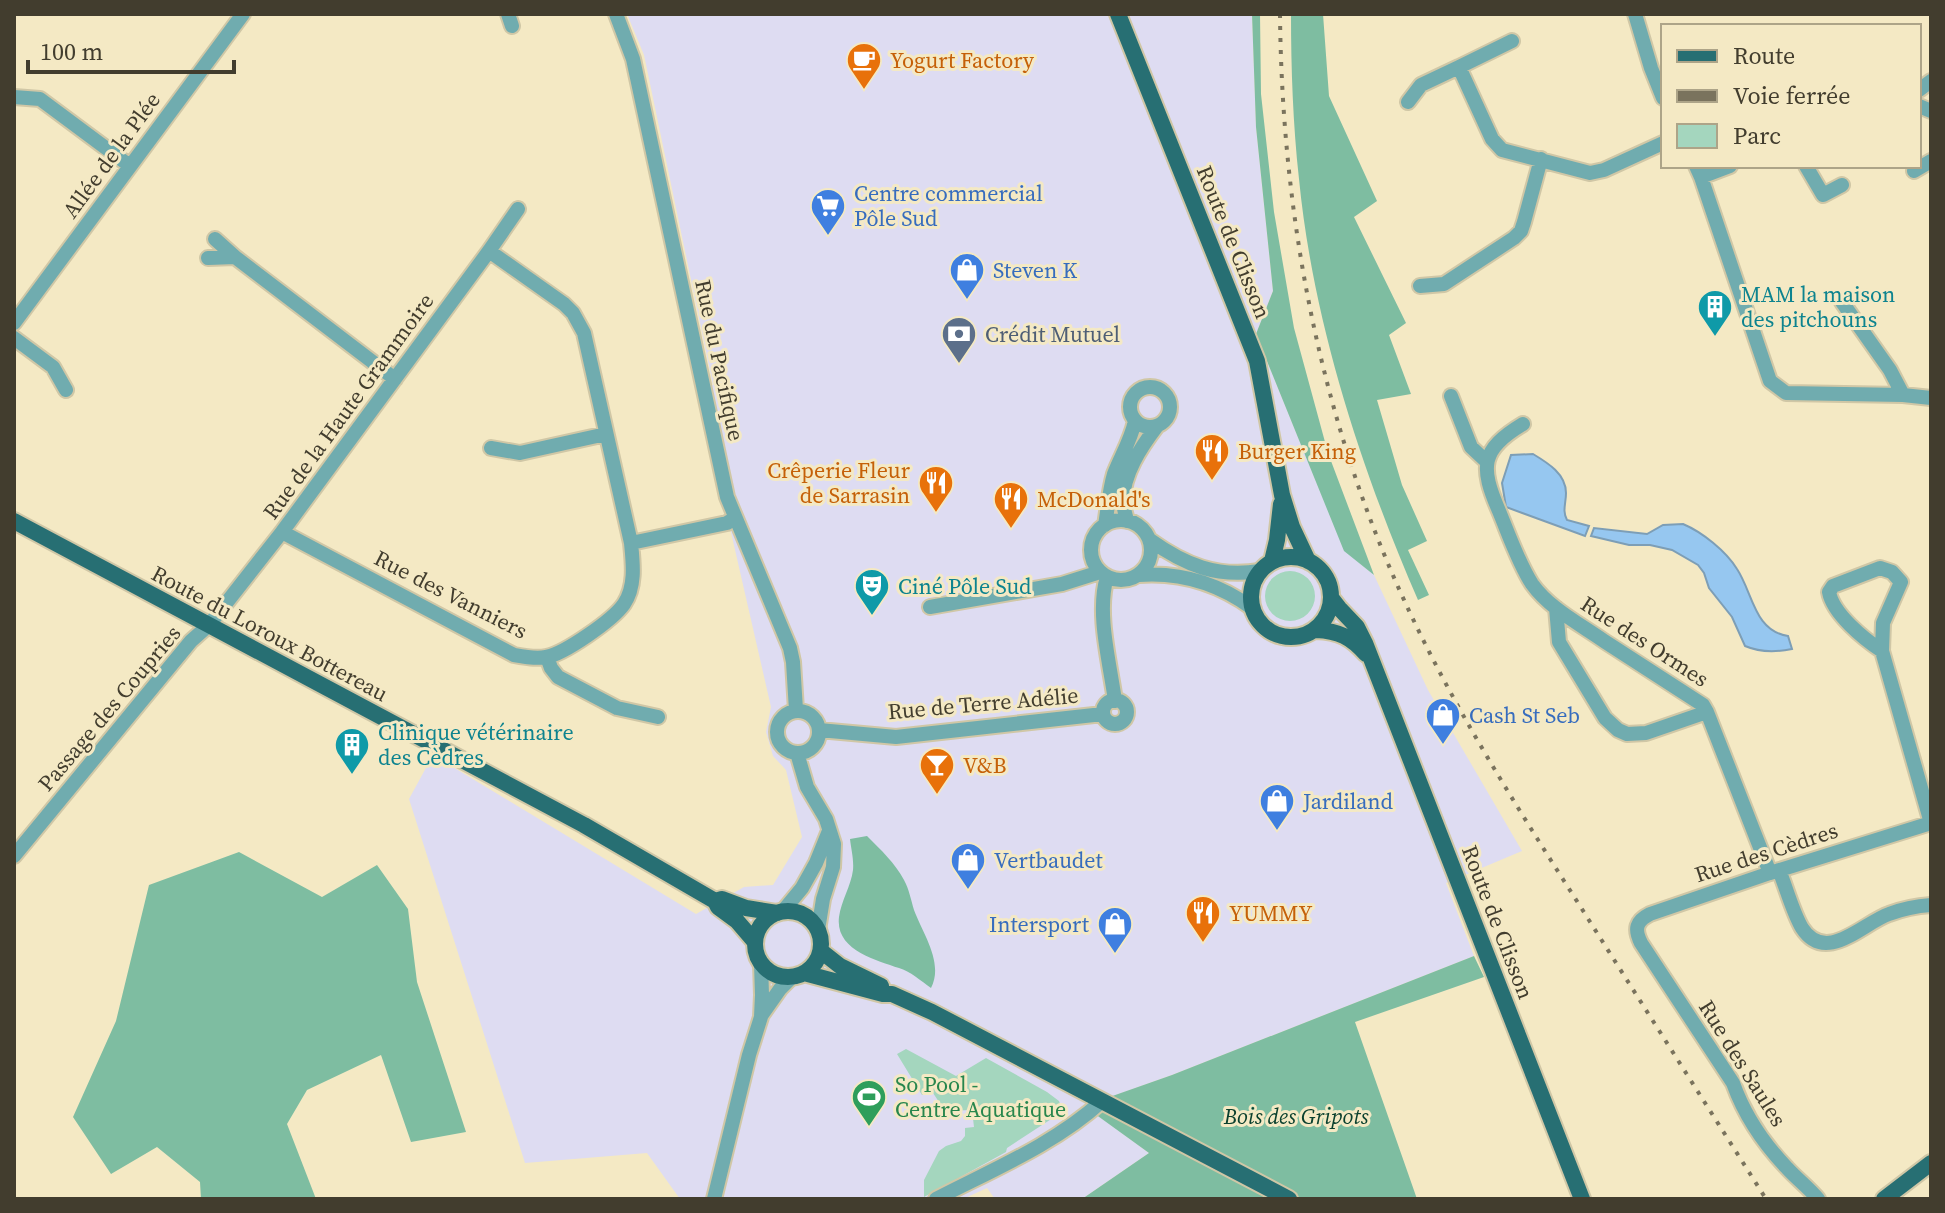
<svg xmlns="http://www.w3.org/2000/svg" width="1945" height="1213" font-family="'Source Serif 4',serif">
<rect width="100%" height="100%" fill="#f4e9c4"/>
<path fill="#dedcf2" d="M627 14H1252L1256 127 1273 291 1256 334 1344 550 1374 575 1428 690 1522 851 1446 883 1474 956 1172 1075 1085 1106 1149 1153 1082 1199H995L987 1188 963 1199H680L647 1153 525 1163 409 799 433 755 696 914 744 887 773 885 802 837 786 770 773 756 766 732 771 707 698 388 713 385 644 55Z"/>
<path fill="#a4d6be" d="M1265 596a25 25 0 1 1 50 0a25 25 0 1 1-50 0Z
M906 1049 956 1076 986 1058 1047 1092 1059 1101 1062 1110 1059 1114 1007 1148 1006 1152 924 1197V1180L939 1151 946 1146 961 1141 965 1136V1128L974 1127 972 1110 945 1111 931 1090 922 1095 897 1054Z"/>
<path fill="#7ebda1" d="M1252 14H1260L1261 94 1274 212 1294 328 1328 453 1374 575 1344 551 1256 334 1273 291 1256 127Z
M1291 14H1323L1329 96 1377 201 1354 217 1406 323 1389 335 1411 394 1377 400 1402 485 1427 541 1408 550 1429 595 1418 600C1361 469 1313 322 1299 179 1293 124 1291 69 1291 14Z
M867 836C881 850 895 863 904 880 909 889 911 900 914 910 923 934 944 963 931 988 921 981 910 971 899 968 876 960 835 950 839 917 841 901 851 886 853 870 854 860 851 848 850 839Z
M239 852 322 897 377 865 408 909 417 982 466 1132 411 1142 381 1055 307 1090 287 1124 316 1199H201L200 1182 157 1147 111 1174 73 1117 116 1021 149 885Z
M1474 956 1484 977 1355 1022 1417 1199H1082L1149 1153 1084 1106 1172 1075Z"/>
<path fill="#96c7f0" stroke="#7d9eb6" stroke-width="2" d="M1533 454C1548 463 1566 474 1566 493 1566 503 1562 511 1567 520L1589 526 1585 536 1506 507 1502 483 1511 455Z
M1683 524C1702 532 1726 551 1737 569 1753 593 1754 631 1788 636L1792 649C1777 652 1759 652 1745 646L1732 617 1709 588 1704 573 1698 565 1672 550 1650 545H1629L1591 536 1594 528 1647 534 1663 525Z"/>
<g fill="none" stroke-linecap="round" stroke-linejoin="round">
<defs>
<path id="minor" d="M508 14 512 26
M616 14 633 59 727 497 790 648 793 662 796 710
M1635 14 1651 68 1663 98
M1459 67 1512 41
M1919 90 1931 81
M14 97 40 99 130 166
M1408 102 1421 85 1459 67 1492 139 1502 150 1590 173 1604 170 1663 143
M1919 106 1931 111
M1696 166 1701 177 1770 381 1786 393 1903 395 1931 398
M1806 166 1823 195 1842 185
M1914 171 1931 161
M1701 177 1730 166
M215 239 235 257
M208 258 235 257 395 379
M1420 286 1444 284 1514 238 1521 231 1524 222 1541 159
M1842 302 1890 370 1903 395
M14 323 243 14
M14 338 53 367 66 390
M1130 407a20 20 0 1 1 40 0a20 20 0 1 1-40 0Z
M1451 396 1471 447 1487 462
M1523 424C1480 450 1480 467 1499 511 1509 535 1518 562 1532 584 1550 609 1580 624 1604 641 1637 662 1670 684 1703 705L1707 712 1770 873
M491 448 520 453 606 434
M1091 550a30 30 0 1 1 60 0a30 30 0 1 1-60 0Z
M1127 521C1126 515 1123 508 1123 501 1123 474 1141 447 1157 426
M1105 525C1108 508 1109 491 1114 474 1121 456 1131 440 1135 421
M282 532 514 655C525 657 535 659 546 657 564 654 613 620 624 604 636 586 633 563 631 543L584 333 573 313 564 304 489 251
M1150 540C1185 565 1217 578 1260 571
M631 543 727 523 735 518
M1139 575C1180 572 1219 584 1252 608
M1107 577C1096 613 1110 663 1115 701
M930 607 1062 584 1100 572
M1556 608 1559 642 1605 718 1618 730 1627 734 1646 733 1707 712
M1882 651C1864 639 1833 614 1829 592L1833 586 1880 568 1892 572 1901 582 1883 623 1882 651 1931 823
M547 657 551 668 558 677 617 708 658 717
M1103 712a12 12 0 1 1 24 0a12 12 0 1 1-24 0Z
M777 732a21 21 0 1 1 42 0a21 21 0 1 1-42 0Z
M819 730 896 737 1103 714
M797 753 807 787 826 819 834 844 833 867 823 899 818 930
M14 856 191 641 209 625 282 532 489 251 518 209
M1779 870C1786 887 1793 913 1802 928 1826 965 1863 923 1889 914 1902 909 1917 906 1931 905
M783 911 802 888 816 863 829 831
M761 1016 780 989 792 977
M714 1199 749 1055 761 1017 762 995 761 963
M936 1199C992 1170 1055 1144 1102 1101
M1818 1199C1809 1188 1797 1179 1787 1168 1764 1144 1744 1114 1733 1083L1641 943C1634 929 1636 921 1650 914L1770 873 1931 823"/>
<path id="major" d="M1118 14 1257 361 1282 495 1292 527 1308 561
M14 521 584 825 715 901 718 907 737 921 755 942
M1251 597a40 40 0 1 1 80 0a40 40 0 1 1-80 0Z
M1272 561 1277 540 1281 504
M1332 599 1339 608 1357 627 1365 643 1582 1199
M1316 630C1339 631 1351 637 1366 654
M715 901 722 899 746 908 777 913
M755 944a33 33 0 1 1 66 0a33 33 0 1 1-66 0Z
M821 951 840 966 881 986
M804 973 883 994H892L932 1012 1289 1199
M1884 1199 1931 1163"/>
</defs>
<use href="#minor" stroke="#d0c7a6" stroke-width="18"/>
<use href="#major" stroke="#d0c7a6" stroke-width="20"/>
<use href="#minor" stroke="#70acaf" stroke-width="14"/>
<use href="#major" stroke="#276f73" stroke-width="16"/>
<path stroke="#7a735d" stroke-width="4" stroke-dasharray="4 8" stroke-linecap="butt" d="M1280 14C1282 221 1322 429 1412 617 1460 718 1520 812 1580 906 1642 1004 1704 1101 1766 1199"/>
</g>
<defs>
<symbol id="cafe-pin" viewBox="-11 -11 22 30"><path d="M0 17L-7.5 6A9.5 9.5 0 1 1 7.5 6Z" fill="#e8710a" stroke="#f4e9c4"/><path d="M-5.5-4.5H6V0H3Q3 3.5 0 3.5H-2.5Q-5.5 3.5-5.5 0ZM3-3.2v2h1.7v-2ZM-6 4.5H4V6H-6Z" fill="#fff"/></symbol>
<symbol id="supermarket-pin" viewBox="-11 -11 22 30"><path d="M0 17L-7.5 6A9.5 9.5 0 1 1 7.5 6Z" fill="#3f7fe0" stroke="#f4e9c4"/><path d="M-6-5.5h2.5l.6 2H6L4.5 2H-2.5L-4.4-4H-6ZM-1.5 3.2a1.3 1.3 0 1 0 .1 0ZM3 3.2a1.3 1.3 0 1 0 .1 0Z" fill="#fff"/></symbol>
<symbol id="shop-pin" viewBox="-11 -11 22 30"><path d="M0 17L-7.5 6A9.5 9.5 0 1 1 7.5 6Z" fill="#3f7fe0" stroke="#f4e9c4"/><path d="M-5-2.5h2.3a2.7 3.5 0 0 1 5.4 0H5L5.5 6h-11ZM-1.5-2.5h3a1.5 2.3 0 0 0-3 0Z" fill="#fff"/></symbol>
<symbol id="building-pin" viewBox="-11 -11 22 30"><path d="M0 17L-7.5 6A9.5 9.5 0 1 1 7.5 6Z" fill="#0f9aa8" stroke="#f4e9c4"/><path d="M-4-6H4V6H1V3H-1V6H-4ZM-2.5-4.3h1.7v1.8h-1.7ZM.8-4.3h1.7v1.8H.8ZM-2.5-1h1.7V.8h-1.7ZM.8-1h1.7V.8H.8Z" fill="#fff"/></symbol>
<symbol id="bank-pin" viewBox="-11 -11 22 30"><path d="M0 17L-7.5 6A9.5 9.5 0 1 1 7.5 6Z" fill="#5c6f8a" stroke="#f4e9c4"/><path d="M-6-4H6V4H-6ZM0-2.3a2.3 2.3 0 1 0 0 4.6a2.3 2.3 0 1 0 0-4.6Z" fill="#fff"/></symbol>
<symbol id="restaurant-pin" viewBox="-11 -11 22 30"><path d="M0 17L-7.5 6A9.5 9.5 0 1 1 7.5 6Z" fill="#e8710a" stroke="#f4e9c4"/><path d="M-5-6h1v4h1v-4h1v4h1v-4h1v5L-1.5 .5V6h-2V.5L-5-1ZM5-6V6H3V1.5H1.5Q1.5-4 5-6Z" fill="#fff"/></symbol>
<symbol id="theatre-pin" viewBox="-11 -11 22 30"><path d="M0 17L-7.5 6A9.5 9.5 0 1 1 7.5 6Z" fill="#0f9aa8" stroke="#f4e9c4"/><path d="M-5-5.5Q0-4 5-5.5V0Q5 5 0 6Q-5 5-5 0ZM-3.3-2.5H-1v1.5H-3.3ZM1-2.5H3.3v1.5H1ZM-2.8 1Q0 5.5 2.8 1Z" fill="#fff"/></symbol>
<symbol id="bar-pin" viewBox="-11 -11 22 30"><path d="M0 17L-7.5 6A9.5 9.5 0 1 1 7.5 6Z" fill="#e8710a" stroke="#f4e9c4"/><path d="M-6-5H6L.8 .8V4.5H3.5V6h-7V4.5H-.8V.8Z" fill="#fff"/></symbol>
<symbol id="stadium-pin" viewBox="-11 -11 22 30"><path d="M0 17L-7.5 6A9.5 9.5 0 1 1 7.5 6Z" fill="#2e9e5b" stroke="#f4e9c4"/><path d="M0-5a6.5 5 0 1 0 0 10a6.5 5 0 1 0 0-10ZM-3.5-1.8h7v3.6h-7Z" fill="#fff"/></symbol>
</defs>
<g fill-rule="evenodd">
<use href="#cafe-pin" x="844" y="40" width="40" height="54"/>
<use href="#supermarket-pin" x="808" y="186" width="40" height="54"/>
<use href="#shop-pin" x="947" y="250" width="40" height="54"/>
<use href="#building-pin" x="1695" y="287" width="40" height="54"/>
<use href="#bank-pin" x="939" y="314" width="40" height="54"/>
<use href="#restaurant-pin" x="1192" y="431" width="40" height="54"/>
<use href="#restaurant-pin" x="916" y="463" width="40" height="54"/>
<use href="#restaurant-pin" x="991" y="479" width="40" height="54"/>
<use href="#theatre-pin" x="852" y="566" width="40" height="54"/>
<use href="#shop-pin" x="1423" y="695" width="40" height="54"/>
<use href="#building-pin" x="332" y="725" width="40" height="54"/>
<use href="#bar-pin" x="917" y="745" width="40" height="54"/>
<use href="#shop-pin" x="1257" y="781" width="40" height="54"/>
<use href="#shop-pin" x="948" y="840" width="40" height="54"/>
<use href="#restaurant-pin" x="1183" y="893" width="40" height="54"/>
<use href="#shop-pin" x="1095" y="904" width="40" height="54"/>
<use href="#stadium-pin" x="849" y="1077" width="40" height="54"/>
</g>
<g text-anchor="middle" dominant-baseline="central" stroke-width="6" stroke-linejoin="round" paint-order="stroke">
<g font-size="22" fill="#c56008" stroke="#f4e9c4" text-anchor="start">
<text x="890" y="60">Yogurt Factory</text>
<text x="1238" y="451">Burger King</text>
<text x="910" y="470" text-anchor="end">Crêperie Fleur<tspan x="910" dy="25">de Sarrasin</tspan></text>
<text x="1037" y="499">McDonald's</text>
<text x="963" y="765">V&amp;B</text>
<text x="1229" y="913">YUMMY</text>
</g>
<g font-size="22" fill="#423d2e" stroke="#f4e9c4">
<text transform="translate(111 155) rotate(-54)">Allée de la Plée</text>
<text transform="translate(1234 242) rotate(68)">Route de Clisson</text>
<text transform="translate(720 360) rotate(78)">Rue du Pacifique</text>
<text transform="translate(348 406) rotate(-54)">Rue de la Haute Grammoire</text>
<text transform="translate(451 594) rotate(27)">Rue des Vanniers</text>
<text transform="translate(270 633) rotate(28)">Route du Loroux Bottereau</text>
<text transform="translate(1645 641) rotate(33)">Rue des Ormes</text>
<text transform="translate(983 703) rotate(-5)">Rue de Terre Adélie</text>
<text transform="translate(109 708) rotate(-50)">Passage des Coupries</text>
<text transform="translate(1766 852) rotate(-18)">Rue des Cèdres</text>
<text transform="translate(1498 922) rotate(69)">Route de Clisson</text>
<text transform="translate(1743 1063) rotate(58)">Rue des Saules</text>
</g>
<g font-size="22" fill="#366cbe" stroke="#f4e9c4" text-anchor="start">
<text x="854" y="193">Centre commercial<tspan x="854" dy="25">Pôle Sud</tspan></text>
<text x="993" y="270">Steven K</text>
<text x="1469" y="715">Cash St Seb</text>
<text x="1303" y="801">Jardiland</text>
<text x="994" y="860">Vertbaudet</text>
<text x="1089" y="924" text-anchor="end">Intersport</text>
</g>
<g font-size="22" fill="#0d838f" stroke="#f4e9c4" text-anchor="start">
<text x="1741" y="294">MAM la maison<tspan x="1741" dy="25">des pitchouns</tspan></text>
<text x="898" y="586">Ciné Pôle Sud</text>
<text x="378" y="732">Clinique vétérinaire<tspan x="378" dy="25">des Cèdres</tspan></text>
</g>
<g font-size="22" fill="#4e5e75" stroke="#f4e9c4" text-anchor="start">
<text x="985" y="334">Crédit Mutuel</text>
</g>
<g font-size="22" fill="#27864d" stroke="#f4e9c4" text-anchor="start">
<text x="895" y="1084">So Pool -<tspan x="895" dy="25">Centre Aquatique</tspan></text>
</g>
<g font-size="22" font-style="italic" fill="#0a402e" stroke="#f4e9c4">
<text x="1296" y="1116">Bois des Gripots</text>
</g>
</g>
<rect width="1945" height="1213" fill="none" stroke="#423d2e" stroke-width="32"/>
<rect x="1661" y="24" width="260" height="144" fill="#f4e9c4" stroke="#ada488" stroke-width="2"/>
<rect x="1677" y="50" width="40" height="12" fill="#276f73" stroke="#ada488" stroke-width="2"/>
<text x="1733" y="64" font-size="24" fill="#423d2e">Route</text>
<rect x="1677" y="90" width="40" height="12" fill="#7a735d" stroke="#ada488" stroke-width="2"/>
<text x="1733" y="104" font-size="24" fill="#423d2e">Voie ferrée</text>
<rect x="1677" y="124" width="40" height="24" fill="#a4d6be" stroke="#ada488" stroke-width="2"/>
<text x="1733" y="144" font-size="24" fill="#423d2e">Parc</text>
<path d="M28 60v12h206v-12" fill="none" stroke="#423d2e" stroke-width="4"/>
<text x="40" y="60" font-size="24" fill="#423d2e" stroke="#f4e9c4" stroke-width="6" paint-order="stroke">100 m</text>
</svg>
